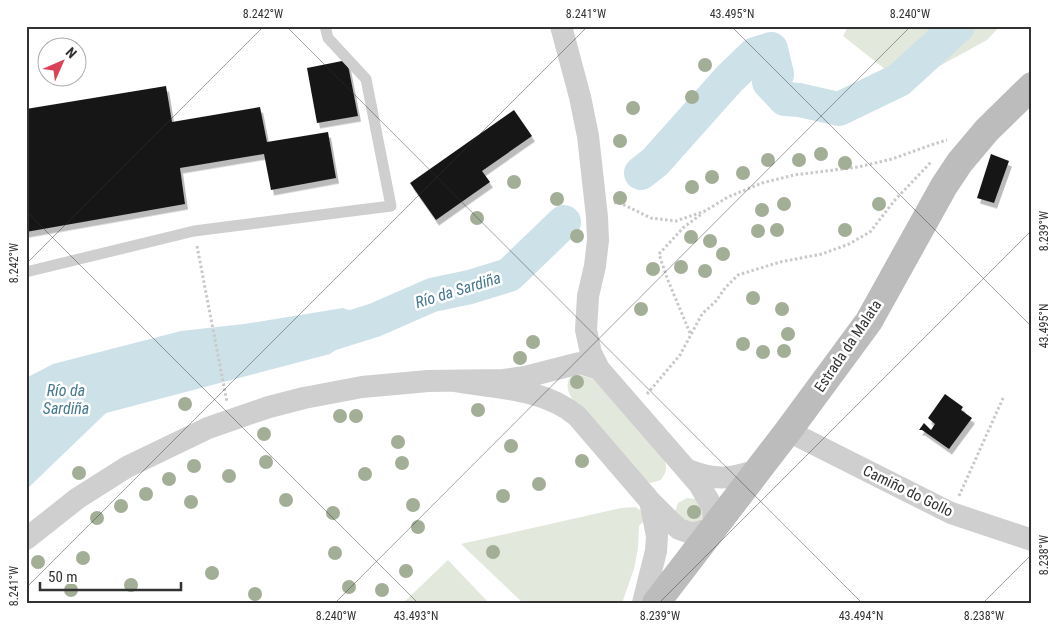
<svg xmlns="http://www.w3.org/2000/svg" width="1058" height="629" font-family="'Roboto Condensed',sans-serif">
<defs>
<filter id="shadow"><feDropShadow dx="3" dy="5.5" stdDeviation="0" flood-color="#0004"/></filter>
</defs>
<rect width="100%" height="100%" fill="#fff"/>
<path fill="#e3e8dc" d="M848 26H1000L987 40 905 85 843 36Z
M574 373 593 379 664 459C668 468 666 472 661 480L650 483 644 480 571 397C566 388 566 380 574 373Z
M687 498 696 499 703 505V519L692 527 675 512 678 503Z
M635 507C641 510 644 513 645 520L639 526 638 548 634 569 622 603H523L461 544 621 508Z
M448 560 489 603H403Z"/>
<path fill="#cde1e9" d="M343 308 375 320 330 354 106 413 26 490V378L53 364 181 331 244 324Z"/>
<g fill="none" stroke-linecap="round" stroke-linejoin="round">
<path stroke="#cde1e9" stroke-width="34" d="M641 173 655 162 729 79 755 54 771 49 777 74 769 82 785 99 799 100 839 109 899 80 958 26
M330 334 375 320 432 295 470 287 509 275 564 222"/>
</g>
<path fill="#191919" filter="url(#shadow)" d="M347 60 358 116 317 123 307 68Z
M166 86 172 122 260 107 267 142 328 132 336 178 271 190 264 154 180 168 185 204 26 232V109Z
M514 110 532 136 482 171 490 182 436 220 410 183Z
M991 154 1009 161 994 203 977 198Z
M945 394 963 407 961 410 972 418 949 449 922 430H919L924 423 931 430 935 424 928 418Z"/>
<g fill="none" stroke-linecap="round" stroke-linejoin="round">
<path stroke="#c9c9c9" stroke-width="3" stroke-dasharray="2.5 2.5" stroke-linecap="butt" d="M614 203 618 202 651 218 676 221 705 211 728 197 762 183 794 175 858 167 892 159 931 145 947 140
M197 246 227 402
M690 333 667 278 659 254 684 227 703 213
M647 394 680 355 702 314 716 301 725 288 738 275 780 262 822 254 849 244 870 232 895 200 931 162
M959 496 1004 396"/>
<path stroke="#cfcfcf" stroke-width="11" d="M26 272 194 231 391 206 366 79 328 38 325 26"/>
<path stroke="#cfcfcf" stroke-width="22" d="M454 381C496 388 543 388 577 416L650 501 671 522 679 529 693 534 714 527 713 508 699 484 599 369 591 353 586 330 588 296 595 266 598 240 597 217 588 136 580 97 561 26
M788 431 951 513 1032 540
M688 470C716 481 730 479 758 470
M26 539 78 498 127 467 208 428 269 407 304 398 362 387 428 381 504 380 525 377 580 363 599 369
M643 603 656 551 657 536 650 501"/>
<path stroke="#bcbcbc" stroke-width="28" d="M656 603 788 431 869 321 944 186 960 162 987 130 1032 86"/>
</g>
<g fill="#a3ae96">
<circle cx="705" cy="65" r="7"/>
<circle cx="692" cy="97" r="7"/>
<circle cx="633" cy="108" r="7"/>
<circle cx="620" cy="141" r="7"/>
<circle cx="821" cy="154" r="7"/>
<circle cx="768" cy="160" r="7"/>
<circle cx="799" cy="160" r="7"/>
<circle cx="845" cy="163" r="7"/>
<circle cx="743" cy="173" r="7"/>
<circle cx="712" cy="177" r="7"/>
<circle cx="514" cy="182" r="7"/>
<circle cx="692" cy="187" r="7"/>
<circle cx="620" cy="198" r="7"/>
<circle cx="557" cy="199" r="7"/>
<circle cx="784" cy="204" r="7"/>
<circle cx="879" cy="204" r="7"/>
<circle cx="762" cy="210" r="7"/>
<circle cx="477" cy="218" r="7"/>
<circle cx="777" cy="230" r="7"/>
<circle cx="845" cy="230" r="7"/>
<circle cx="758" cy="231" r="7"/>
<circle cx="577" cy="236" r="7"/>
<circle cx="691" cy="237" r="7"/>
<circle cx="710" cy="241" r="7"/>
<circle cx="723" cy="254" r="7"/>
<circle cx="681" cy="267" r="7"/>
<circle cx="653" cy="269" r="7"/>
<circle cx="705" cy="271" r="7"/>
<circle cx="753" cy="298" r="7"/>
<circle cx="641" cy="309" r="7"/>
<circle cx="782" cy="309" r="7"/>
<circle cx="788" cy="334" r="7"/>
<circle cx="533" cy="342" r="7"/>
<circle cx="743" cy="344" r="7"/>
<circle cx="784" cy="351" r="7"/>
<circle cx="763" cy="352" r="7"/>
<circle cx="520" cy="358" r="7"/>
<circle cx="577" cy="382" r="7"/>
<circle cx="185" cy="404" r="7"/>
<circle cx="478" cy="410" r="7"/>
<circle cx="340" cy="416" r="7"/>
<circle cx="356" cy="416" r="7"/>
<circle cx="264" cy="434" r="7"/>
<circle cx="398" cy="442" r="7"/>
<circle cx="511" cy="446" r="7"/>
<circle cx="582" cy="461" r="7"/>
<circle cx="266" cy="462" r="7"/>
<circle cx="402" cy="463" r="7"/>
<circle cx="194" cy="466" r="7"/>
<circle cx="79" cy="473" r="7"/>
<circle cx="365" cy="474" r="7"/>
<circle cx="229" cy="476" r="7"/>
<circle cx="169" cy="479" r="7"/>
<circle cx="539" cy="484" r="7"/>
<circle cx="146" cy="494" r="7"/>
<circle cx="503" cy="496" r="7"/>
<circle cx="286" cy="500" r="7"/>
<circle cx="191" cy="502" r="7"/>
<circle cx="413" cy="505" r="7"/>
<circle cx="121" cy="506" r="7"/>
<circle cx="694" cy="512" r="7"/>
<circle cx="333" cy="513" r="7"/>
<circle cx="97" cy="518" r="7"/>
<circle cx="418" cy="527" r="7"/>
<circle cx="493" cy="552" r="7"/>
<circle cx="335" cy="553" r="7"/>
<circle cx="83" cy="558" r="7"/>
<circle cx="38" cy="562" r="7"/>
<circle cx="406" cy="571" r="7"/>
<circle cx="212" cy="573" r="7"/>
<circle cx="131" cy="585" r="7"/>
<circle cx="349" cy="587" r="7"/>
<circle cx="71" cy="590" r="7"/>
<circle cx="382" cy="590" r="7"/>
<circle cx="255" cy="594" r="7"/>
</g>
<path fill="none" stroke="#323232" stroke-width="1" stroke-opacity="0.45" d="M286 26 862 603M731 26 1032 327M26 211 418 603M26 264 264 26M26 588 588 26M335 603 911 26M659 603 1032 230M983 603 1032 554"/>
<g text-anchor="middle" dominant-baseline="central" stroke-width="5" stroke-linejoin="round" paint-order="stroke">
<g font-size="15" fill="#323232" stroke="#fff">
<text transform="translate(848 346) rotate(-56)">Estrada da Malata</text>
<text transform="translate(908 491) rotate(26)">Camiño do Gollo</text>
</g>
<g font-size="16" font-style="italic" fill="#447890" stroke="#fff">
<text transform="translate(458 290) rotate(-17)">Río da Sardiña</text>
<text x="66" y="390">Río da<tspan x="66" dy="18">Sardiña</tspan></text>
</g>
</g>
<rect width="1058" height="629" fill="none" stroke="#ffffff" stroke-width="55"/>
<g transform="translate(62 62) rotate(45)"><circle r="24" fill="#ffffff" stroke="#adadad"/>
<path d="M0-4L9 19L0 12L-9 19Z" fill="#db4258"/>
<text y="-8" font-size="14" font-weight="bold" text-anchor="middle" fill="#323232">N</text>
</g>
<path d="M40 582v8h141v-8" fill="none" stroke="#323232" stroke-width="2.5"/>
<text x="48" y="582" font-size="15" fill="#323232" stroke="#ffffff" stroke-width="4" paint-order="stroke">50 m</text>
<rect x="28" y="28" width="1002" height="574" fill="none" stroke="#323232" stroke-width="2"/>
<g font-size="12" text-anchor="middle" fill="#323232">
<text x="263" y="18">8.242°W</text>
<text x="586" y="18">8.241°W</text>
<text x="732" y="18">43.495°N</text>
<text x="910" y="18">8.240°W</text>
<text transform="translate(1044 231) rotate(-90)" y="4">8.239°W</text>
<text transform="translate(14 263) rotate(-90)" y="4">8.242°W</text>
<text transform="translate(1044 326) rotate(-90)" y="4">43.495°N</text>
<text transform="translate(1044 555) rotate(-90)" y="4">8.238°W</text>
<text transform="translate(14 586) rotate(-90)" y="4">8.241°W</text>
<text x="336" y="620">8.240°W</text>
<text x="416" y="620">43.493°N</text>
<text x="660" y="620">8.239°W</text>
<text x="861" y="620">43.494°N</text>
<text x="984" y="620">8.238°W</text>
</g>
</svg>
